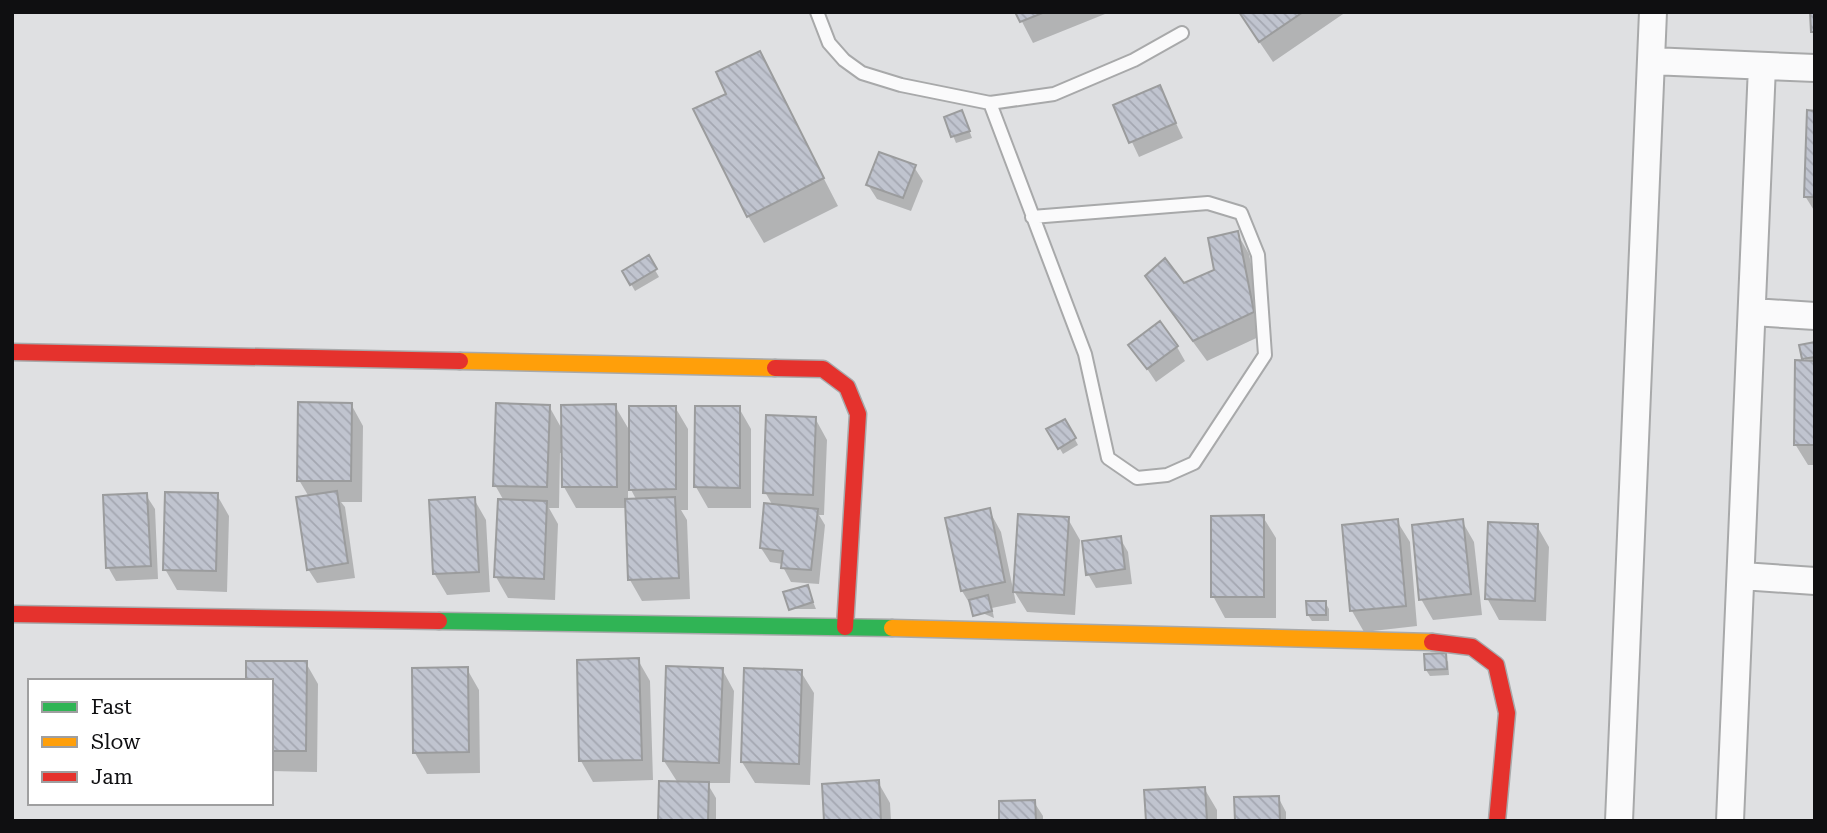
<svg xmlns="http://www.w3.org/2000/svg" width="1827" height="833" font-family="'Roboto Serif',serif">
<defs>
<pattern id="building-back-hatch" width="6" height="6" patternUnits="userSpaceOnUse" patternTransform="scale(1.75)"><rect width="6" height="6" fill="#c0c4cf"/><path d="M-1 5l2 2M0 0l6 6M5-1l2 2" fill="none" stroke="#a4a7b1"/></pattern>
</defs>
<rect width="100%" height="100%" fill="#dfe0e2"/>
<path fill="#0003" fill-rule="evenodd" d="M1017 12H1110L1033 43Z
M1239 12H1346L1273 62Z
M759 53 838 206 764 243 748 216 728 94Z
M1159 87 1183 138 1139 157 1115 106Z
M1815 113V212L1805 196Z
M946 118 965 119 972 138 956 143Z
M914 167 923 181 911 211 877 199 868 185Z
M1237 233 1249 254 1265 334 1207 361 1160 297 1147 276 1183 285 1216 271Z
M648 258 659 277 635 291 624 272Z
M1815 344V465H1808L1795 444 1806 362 1801 347Z
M1131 345 1177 347 1185 361 1156 382Z
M351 404 363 426 362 502H341L345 507 355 578 317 583 308 569 309 497 299 480Z
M549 406 563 431 615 406 631 433 675 407 688 429V510H681L687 520 690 599 642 601 630 580 627 508H576L564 487 563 453H560L559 508H549L558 524 555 600 508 598 496 577 504 501 495 485ZM628 484 637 501H628Z
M739 408 751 429V508H708L696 487Z
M815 418 827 440 824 515H819L825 525 819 584 791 582 783 567V564L770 562 761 548 773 506 765 492Z
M1065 421 1078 445 1063 454 1049 430Z
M146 495 155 509 158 579 116 581 108 567Z
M217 495 229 516 227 592 177 590 165 569Z
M474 499 486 520 490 592 447 595 434 573Z
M989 510 1001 532 1016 603 992 608 994 618 973 609 962 591 948 519Z
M1263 517 1276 538V618H1225L1213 596Z
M1068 519 1080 540 1075 615 1027 612 1014 591Z
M1397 521 1410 542 1417 626 1364 632 1352 611Z
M1462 521 1474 542 1482 615 1433 620 1421 599Z
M1537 526 1549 547 1546 621 1499 620 1487 598Z
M1120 538 1128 552 1132 584 1096 588 1088 574Z
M807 587 816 609H791Z
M1325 602 1329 609V621H1312L1308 615Z
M638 660 650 681 653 780 593 782 581 761Z
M1448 661 1449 675 1430 676 1426 670Z
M306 663 318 684 317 772 271 771V681Z
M467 669 479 690 480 773 427 774 415 753Z
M722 669 734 691 730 783H707L716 798V821H660L678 783 664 761Z
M801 672 814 693 810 785 755 783 742 762Z
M878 782 890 803 891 821H826Z
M1204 788 1217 810V821H1148Z
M1278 797 1286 812V821H1237Z
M1034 802 1043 816V821H1001Z"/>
<path fill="url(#building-back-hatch)" stroke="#9b9c9d" stroke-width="2" d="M1015 12H1045L1020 22Z
M1239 12H1303L1259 42Z
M1810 12H1815V32H1811Z
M760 51 824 178 747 217 693 109 726 94 716 72Z
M1160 85 1176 123 1129 143 1113 105Z
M962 110 970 131 951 137 944 117Z
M1807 110 1815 111V197H1804Z
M879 152 916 165 903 198 866 185Z
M1238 231 1254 312 1193 341 1145 276 1165 258 1184 283 1214 270 1208 238Z
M649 255 657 269 630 285 622 271Z
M1160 321 1178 346 1147 369 1128 345Z
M1815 342V357L1802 359 1799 345Z
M1795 360 1815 361V445H1794Z
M298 402 352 403 351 481H297Z
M496 403 550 405 547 487 493 486Z
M616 404 617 487H562L561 405Z
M629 406H676V489L629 490Z
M695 406H740V488L694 487Z
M766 415 816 417 813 495 763 493Z
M1065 419 1076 438 1058 449 1046 429Z
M337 491 348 563 307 570 296 497Z
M165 492 218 493 216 571 163 570Z
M147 493 151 566 106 568 103 495Z
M475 497 479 572 433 574 429 500Z
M675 497 679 578 628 580 625 499Z
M498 499 547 501 544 579 494 577Z
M764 503 818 509 811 570 781 568 783 551 760 548Z
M990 508 1005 582 961 591 945 518Z
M1018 514 1069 517 1064 595 1013 592Z
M1264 515V597H1211V516Z
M1398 519 1406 606 1350 611 1342 525Z
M1463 519 1471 594 1419 600 1412 525Z
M1488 522 1538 524 1535 601 1485 599Z
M1121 536 1125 569 1086 575 1082 541Z
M808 585 813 602 789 610 783 592Z
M988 595 992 611 973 616 969 600Z
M1306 601H1326V615H1307Z
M1446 653 1447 669 1425 670 1424 654Z
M639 658 642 760 579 761 577 660Z
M246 661H307L306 751H271V681H246Z
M666 666 723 668 719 763 663 761Z
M468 667 469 752 413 753 412 668Z
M744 668 802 670 799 764 741 762Z
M879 780 881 821H824L822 784Z
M659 781 709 782 708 821H658Z
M1205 787 1207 821H1146L1144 790Z
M1279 796 1280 821H1235L1234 797Z
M1035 800 1036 821H999V801Z"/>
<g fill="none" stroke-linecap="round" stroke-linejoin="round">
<defs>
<path id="lane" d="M817 12 829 43 844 60 862 73 901 85 990 103 1054 94 1134 60 1182 33
M990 103 1085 354 1108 458 1137 478 1167 475 1194 463 1265 355 1258 255 1241 213 1208 203 1032 217"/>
<path id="street" d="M1651 61 1815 68
M1753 312 1815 316
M1742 576 1815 581
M1619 821 1653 12
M1730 821 1762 66"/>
<path id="fast" d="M439 621 892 628"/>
<path id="slow" d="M460 361 775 368
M892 628 1432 642"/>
<path id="jam" d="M12 352 460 361
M775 368 823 369 847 387 858 414 845 627
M12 614 439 621
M1432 642 1472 647 1496 665 1507 713 1497 821"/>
</defs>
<use href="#lane" stroke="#a8a9aa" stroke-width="16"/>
<use href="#street" stroke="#a8a9aa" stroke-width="30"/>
<use href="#fast" stroke="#a8a9aa" stroke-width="19"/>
<use href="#slow" stroke="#a8a9aa" stroke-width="19"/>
<use href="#jam" stroke="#a8a9aa" stroke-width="19"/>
<use href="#lane" stroke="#fafafb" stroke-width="12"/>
<use href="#street" stroke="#fafafb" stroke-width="26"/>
<use href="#fast" stroke="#30b455" stroke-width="16"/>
<use href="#slow" stroke="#ff9f0a" stroke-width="16"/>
<use href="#jam" stroke="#e5322d" stroke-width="16"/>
</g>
<rect width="1827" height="833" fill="none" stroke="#0f0f11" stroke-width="28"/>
<rect x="28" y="679" width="245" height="126" fill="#ffffff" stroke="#9f9fa0" stroke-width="2"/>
<rect x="42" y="702" width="35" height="10" fill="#30b455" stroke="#9f9fa0" stroke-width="2"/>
<text x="91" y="714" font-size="21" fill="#0f0f11">Fast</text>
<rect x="42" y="737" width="35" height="10" fill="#ff9f0a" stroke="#9f9fa0" stroke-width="2"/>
<text x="91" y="749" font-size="21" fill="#0f0f11">Slow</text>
<rect x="42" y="772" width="35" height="10" fill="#e5322d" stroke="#9f9fa0" stroke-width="2"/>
<text x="91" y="784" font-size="21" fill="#0f0f11">Jam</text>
</svg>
